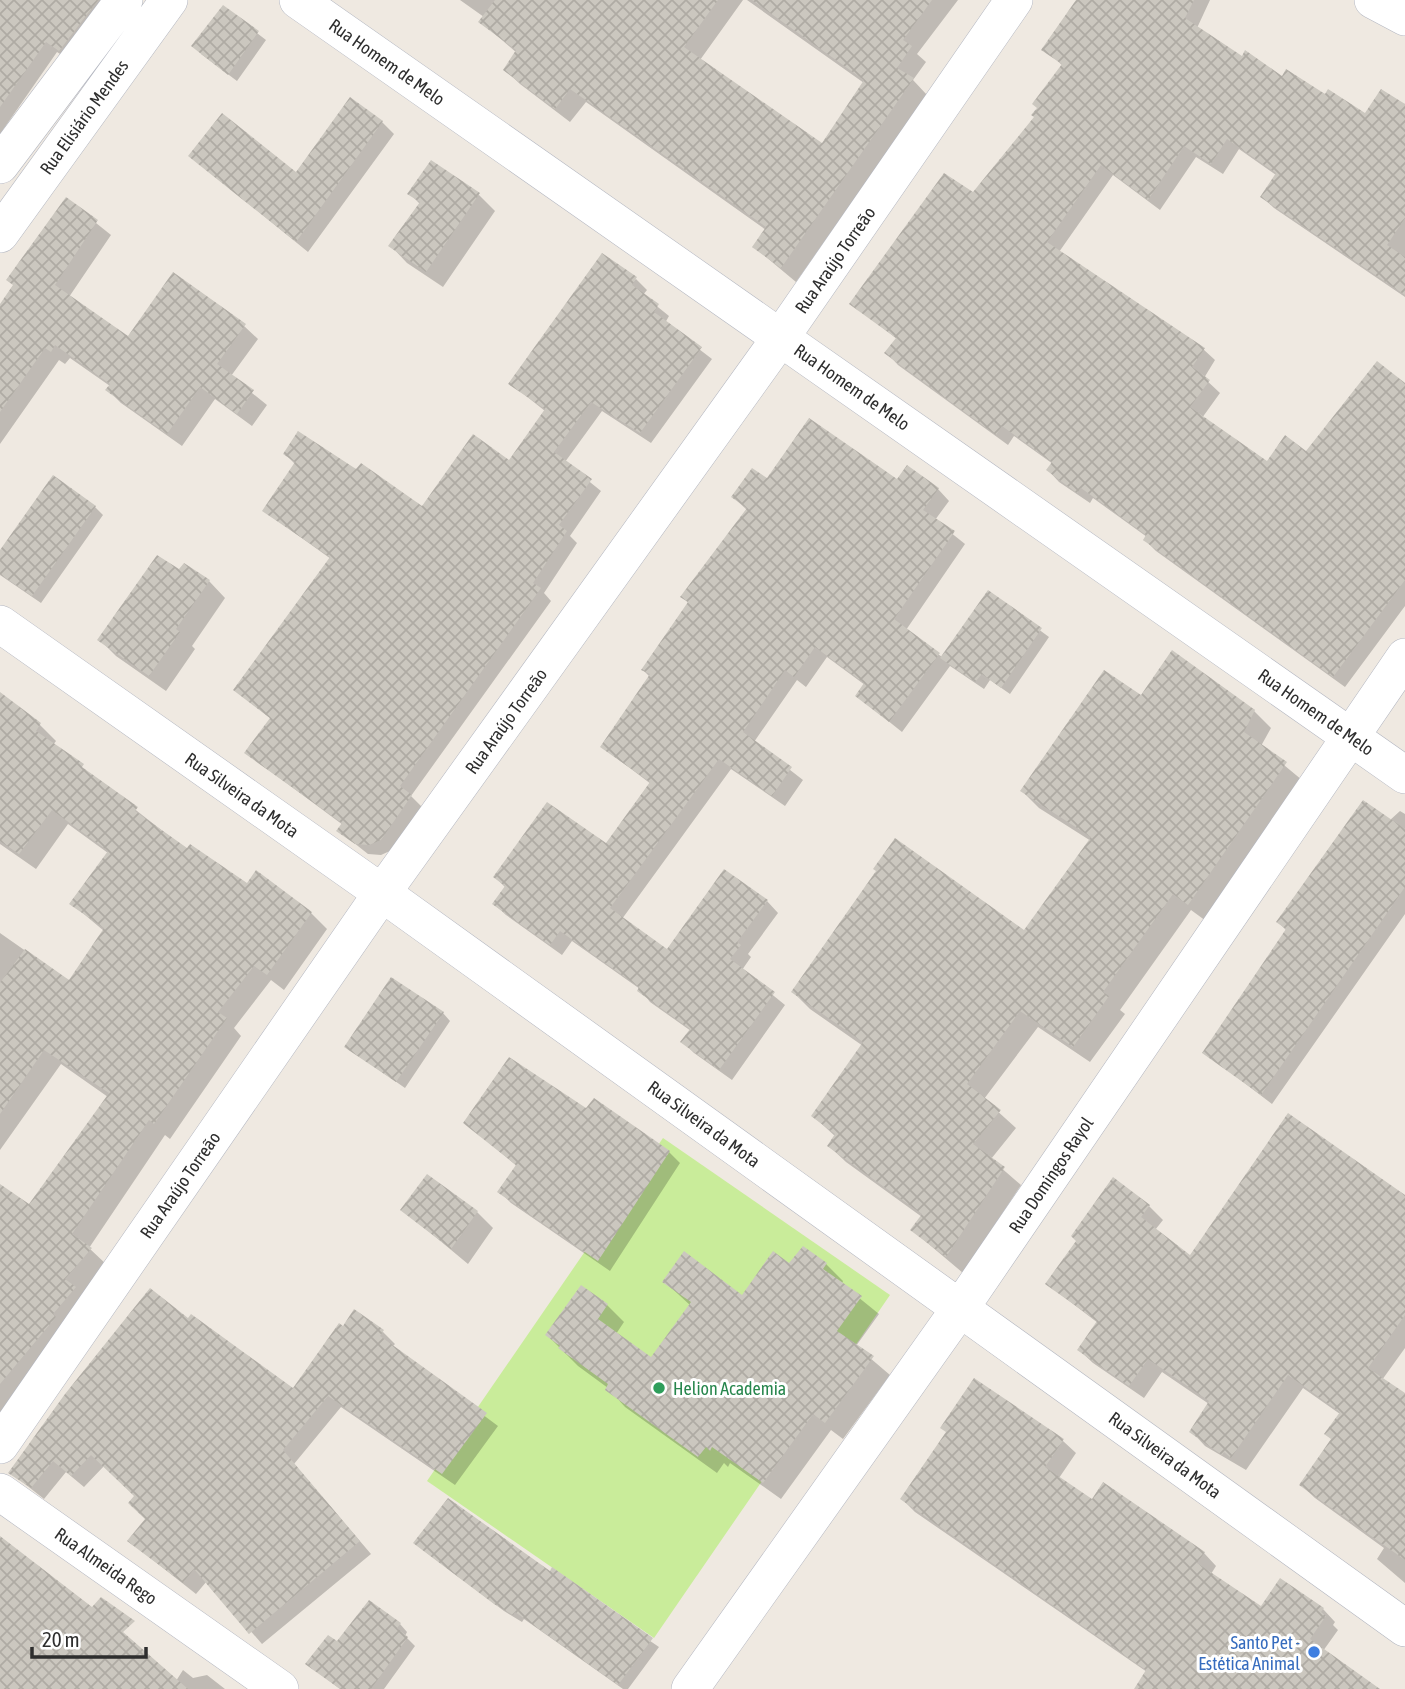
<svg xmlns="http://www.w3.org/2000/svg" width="1405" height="1689" font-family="'Asap Condensed',sans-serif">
<defs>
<pattern id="building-cross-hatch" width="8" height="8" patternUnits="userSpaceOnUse" patternTransform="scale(1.75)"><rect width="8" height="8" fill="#cbc7bf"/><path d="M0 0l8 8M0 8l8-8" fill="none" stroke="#afaba4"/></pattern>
</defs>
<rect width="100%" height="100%" fill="#efe9e1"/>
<path fill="#c9ec9a" d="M663 1138 890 1295 654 1638 427 1481Z"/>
<path fill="#0003" d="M0 0H115L71 61 57 52 0 134Z
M460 0H743L700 60 823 145 864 83 747 0H958L917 54 926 62 913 80 927 95 796 282 754 247 766 230 586 102 570 122 520 84 505 70 517 53 481 22 484 17Z
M1079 0H1210L1197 28 1242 58 1365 116 1405 106V297L1274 208 1262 197 1276 175 1239 149 1223 174 1196 157 1160 210 1113 175 1059 252 1203 349 1215 360 1204 378 1220 393 1202 418 1267 463 1306 453 1405 385V606L1345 687 1156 551 1145 540 1147 537 1093 498 1090 503 1059 482 1048 470 1053 464 1014 436 1008 445 898 365 887 353 897 339 851 303 973 195 1036 117 1063 66 1044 49Z
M223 7 266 40 237 81 201 54Z
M382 122 394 134 308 252 190 156 296 174Z
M432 162 479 195 495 211 443 287 407 263 391 246 420 204 410 194Z
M66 199 111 235 69 297 129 338 244 326 258 339 231 376 267 405 252 426 215 399 182 446 121 403 107 389 110 386 70 358 65 364 59 360 0 444V307Z
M636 279 647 290 643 295 669 316 665 323 712 359 651 443 602 411 565 462 601 491 570 536 577 543 544 593 551 601 411 796 422 807 392 850 381 855 368 854 339 831 343 825 246 753 271 719 235 690 331 559 264 511 295 464 285 454 357 471 422 508 509 463 545 411 511 384Z
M767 480 898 481 938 489 949 501 935 520 965 544 906 630 942 657 988 592 1049 637 1010 694 990 680 984 689 950 666 902 732 857 696 865 685 827 657 806 687 797 680 754 742 803 780 785 806 731 769 622 919 667 951 767 901 778 913 748 954 751 957 742 970 785 1005 732 1080 694 1053 683 1042 691 1031 650 1002 640 989 572 941 562 955 506 915 494 904 506 888 495 877 606 845 651 784 602 747 650 677 643 670 689 604 683 597 747 510 733 497Z
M95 507 103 515 41 603 0 575V553Z
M209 581 225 598 192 646 195 649 166 691 116 656 100 640Z
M1141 697 1254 711 1271 728 1261 746 1302 780 1206 921 1191 910 1120 1010 1125 1014 1090 1062 1038 1027 984 1099 1016 1128 991 1159 1021 1185 963 1273 912 1230 922 1217 846 1162 829 1146 836 1137 813 1116 863 1046 810 1009 793 992 1025 932 1091 841 1039 808 1022 791Z
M11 702 40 725 56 741 53 745 188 851 248 885 257 873 311 913 327 929 284 990 271 980 234 1028 241 1036 170 1139 165 1135 89 1248 107 1265 81 1295 90 1304 0 1420V1186L29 1206 108 1097 61 1064 0 1150V933L70 982 104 931 72 904 108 853 68 824 36 869 0 844V717Z
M1400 811 1405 814V914L1272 1104 1205 1053 1287 931 1278 922Z
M443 1013 450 1021 405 1088 346 1047Z
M587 1110 669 1152 680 1163 610 1271 511 1203 500 1192 518 1167 465 1123Z
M1405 1199V1348L1382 1380 1405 1395V1583L1377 1559 1384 1548 1315 1498 1301 1485 1333 1440 1340 1414 1303 1388 1246 1470 1205 1446 1192 1432 1209 1404 1162 1372 1144 1398 1093 1363 1079 1350 1098 1323 1047 1284 1149 1206 1163 1220 1155 1230 1190 1257Z
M403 1210 477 1212 493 1228 468 1264Z
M826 1264 843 1281 842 1284 879 1314 856 1346 890 1375 843 1439 831 1430 781 1499 730 1463 728 1467 724 1463 717 1473 625 1407 608 1388 578 1366 547 1335 607 1305 624 1322 616 1334 651 1359 691 1306 665 1282 742 1297 790 1266Z
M188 1320 294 1390 343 1328 383 1332 395 1344 392 1347 498 1426 455 1485 341 1407 294 1464 371 1554 262 1644 207 1581 196 1594 129 1541 147 1519 136 1496 104 1466 84 1487 66 1472 44 1499 11 1473Z
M1063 1441 1076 1453 1059 1478 1092 1501 1204 1553 1216 1566 1211 1574 1261 1608 1323 1609 1335 1622 1333 1625 1338 1630 1323 1651 1377 1689H1148L1147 1672 915 1512 902 1499Z
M423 1550 550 1573 659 1647 628 1689H623L524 1619 522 1622 504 1611Z
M400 1624 407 1632 405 1636 415 1646 384 1689H340L307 1664 338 1644Z
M183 1670 193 1678 207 1675 225 1689H117L176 1681Z"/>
<path fill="url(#building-cross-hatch)" d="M0 0H98L59 51 46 42 0 107Z
M495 0H718L684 47 822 143 864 80 752 0H932L903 40 912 46 897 68 914 78 781 268 752 247 766 227 570 89 555 109 503 70 516 50 478 22Z
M1076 0H1194L1185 18 1242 56 1245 50 1282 76 1286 69 1325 94 1328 89 1365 113 1381 89 1405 104V218L1387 245 1405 257V295L1260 197 1276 173 1227 139 1211 164 1184 146 1148 200 1101 165 1047 242 1205 348 1192 367 1210 380 1190 407 1267 461 1285 435 1306 451 1377 361 1405 383V580L1333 677 1143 540 1146 535 1081 488 1077 493 1046 470 1052 462 1002 426 996 435 884 353 896 338 849 304 944 173 973 192 1034 117 1031 115 1037 108 1032 104 1062 64 1041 50Z
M223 5 259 31 228 75 191 46Z
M350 97 383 121 296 242 188 156 222 113 296 172Z
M431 160 480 193 426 272 388 246 420 202 407 194Z
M66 197 98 220 55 285 128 336 173 272 246 324 217 364 254 390 237 414 200 387 167 434 105 390 110 384 55 345 51 352 45 348 0 412V304L13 285 6 280Z
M602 253 637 277 632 285 659 304 654 312 702 347 640 433 591 402 554 452 592 479 559 525 567 531 533 583 541 588 400 786 412 795 381 840 369 845 355 844 336 831 342 823 244 753 270 718 233 690 330 557 262 511 295 462 283 454 298 431 356 469 361 463 422 506 473 434 509 460 545 409 508 384Z
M809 418 897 479 907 465 939 488 923 510 955 531 894 619 940 653 889 722 855 696 864 683 815 647 794 677 785 670 743 732 792 767 772 796 719 759 610 908 667 949 724 869 768 900 737 942 741 945 730 959 775 992 719 1070 680 1042 690 1029 637 991 639 987 560 931 550 945 492 904 505 886 493 877 547 802 606 843 650 782 600 747 650 674 641 670 688 602 680 597 747 508 731 497 752 468 767 478Z
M53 475 96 506 32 596 0 574V550Z
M157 555 179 569 184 563 210 580 176 629 180 632 149 676 97 640Z
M988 590 1042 628 1001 688 982 674 975 682 940 658Z
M1172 650 1255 710 1244 732 1287 762 1188 905 1173 894 1103 992 1109 996 1073 1047 1020 1011 967 1084 1001 1110 973 1144 1005 1167 946 1257 910 1230 922 1214 827 1146 835 1134 811 1116 863 1042 791 992 876 871 873 869 895 838 1024 930 1091 837 1020 791 1104 670 1141 695Z
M0 692 41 723 36 731 84 764 82 767 138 807 135 811 187 848 190 844 247 883 256 870 312 912 267 975 254 966 218 1012 227 1018 154 1124 149 1120 72 1234 92 1248 65 1279 76 1287 53 1314 56 1317 0 1384V1184L29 1204 109 1093 44 1050 0 1114V983L25 949 69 980 104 928 69 904 108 851 52 810 19 854 0 841Z
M1363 800 1405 829V887L1261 1095 1202 1053 1286 929 1276 922Z
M391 977 444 1012 396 1082 344 1047Z
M509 1057 586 1108 594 1098 670 1151 598 1261 497 1192 516 1165 463 1123Z
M1288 1113 1405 1195V1315L1368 1368 1405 1393V1560L1299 1485 1331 1439 1324 1434 1340 1412 1288 1375 1231 1458 1224 1452 1222 1455 1189 1432 1209 1401 1148 1359 1129 1386 1077 1350 1097 1321 1045 1284 1076 1241 1071 1236 1113 1177 1150 1205 1141 1217 1190 1255Z
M427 1174 478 1211 451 1249 400 1210Z
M803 1246 827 1263 823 1269 862 1296 837 1331 874 1356 825 1423 813 1414 763 1483 712 1447 710 1451 706 1447 698 1457 605 1390 608 1384 558 1348 560 1346 545 1335 581 1285 608 1304 598 1319 651 1357 691 1302 662 1282 684 1251 742 1295 773 1251 789 1263Z
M150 1288 188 1318 191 1314 293 1388 339 1323 343 1326 354 1309 384 1330 380 1336 487 1413 442 1474 328 1396 283 1450 360 1541 249 1634 194 1569 183 1583 127 1541 145 1519 128 1503 134 1496 91 1455 71 1476 53 1461 31 1488 8 1473 65 1394Z
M974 1378 1064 1439 1045 1467 1092 1499 1103 1482 1205 1552 1197 1563 1261 1606 1280 1578 1324 1608 1321 1612 1326 1616 1310 1639 1380 1689H1134L1146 1670 900 1499 946 1432 940 1428Z
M448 1498 550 1571 552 1567 653 1638 618 1685 515 1612 513 1615 494 1604 413 1543Z
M0 1536 92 1607 101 1597 135 1621 123 1632 188 1689H0Z
M369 1600 401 1623 397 1628 408 1637 371 1689H340L305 1664 328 1635 337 1641Z"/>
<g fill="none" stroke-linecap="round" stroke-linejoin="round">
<defs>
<path id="street" d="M298 0 1405 775
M1373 0 1405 17
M0 165 124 0
M0 234 169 0
M0 624 382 893 1405 1628
M0 1445 382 893 781 337 1014 0
M0 1492 280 1689
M690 1689 961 1307 1405 657"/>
</defs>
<use href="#street" stroke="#b4b7c1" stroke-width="38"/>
<use href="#street" stroke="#fff" stroke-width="37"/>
</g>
<circle fill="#2e9e5b" stroke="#fff" stroke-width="2.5" cx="659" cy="1388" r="7"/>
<circle fill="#3f7fe0" stroke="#fff" stroke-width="2.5" cx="1314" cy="1652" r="7"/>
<g text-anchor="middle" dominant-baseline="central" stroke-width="6" stroke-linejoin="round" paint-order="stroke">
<g font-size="18" fill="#2e2e2e" stroke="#fff">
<text transform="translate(387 62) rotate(35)">Rua Homem de Melo</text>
<text transform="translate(84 117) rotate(-54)">Rua Elisiário Mendes</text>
<text transform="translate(835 260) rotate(-55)">Rua Araújo Torreão</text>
<text transform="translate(852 387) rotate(35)">Rua Homem de Melo</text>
<text transform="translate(1316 712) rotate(35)">Rua Homem de Melo</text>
<text transform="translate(506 721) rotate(-54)">Rua Araújo Torreão</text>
<text transform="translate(242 795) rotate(35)">Rua Silveira da Mota</text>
<text transform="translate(704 1124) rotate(36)">Rua Silveira da Mota</text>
<text transform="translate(1051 1175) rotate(-56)">Rua Domingos Rayol</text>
<text transform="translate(180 1185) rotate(-55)">Rua Araújo Torreão</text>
<text transform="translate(1165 1455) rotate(36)">Rua Silveira da Mota</text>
<text transform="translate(106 1566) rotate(35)">Rua Almeida Rego</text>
</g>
<g font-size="18" fill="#27864d" stroke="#fff" text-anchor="start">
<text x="673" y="1388">Helion Academia</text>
</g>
<g font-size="18" fill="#366cbe" stroke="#fff" text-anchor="end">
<text x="1300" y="1642">Santo Pet -<tspan x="1300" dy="21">Estética Animal</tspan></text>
</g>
</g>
<path d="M32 1647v10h114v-10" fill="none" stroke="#2e2e2e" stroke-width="3.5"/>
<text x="42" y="1647" font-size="21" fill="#2e2e2e" stroke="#ffffff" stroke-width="5" paint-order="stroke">20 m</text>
</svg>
